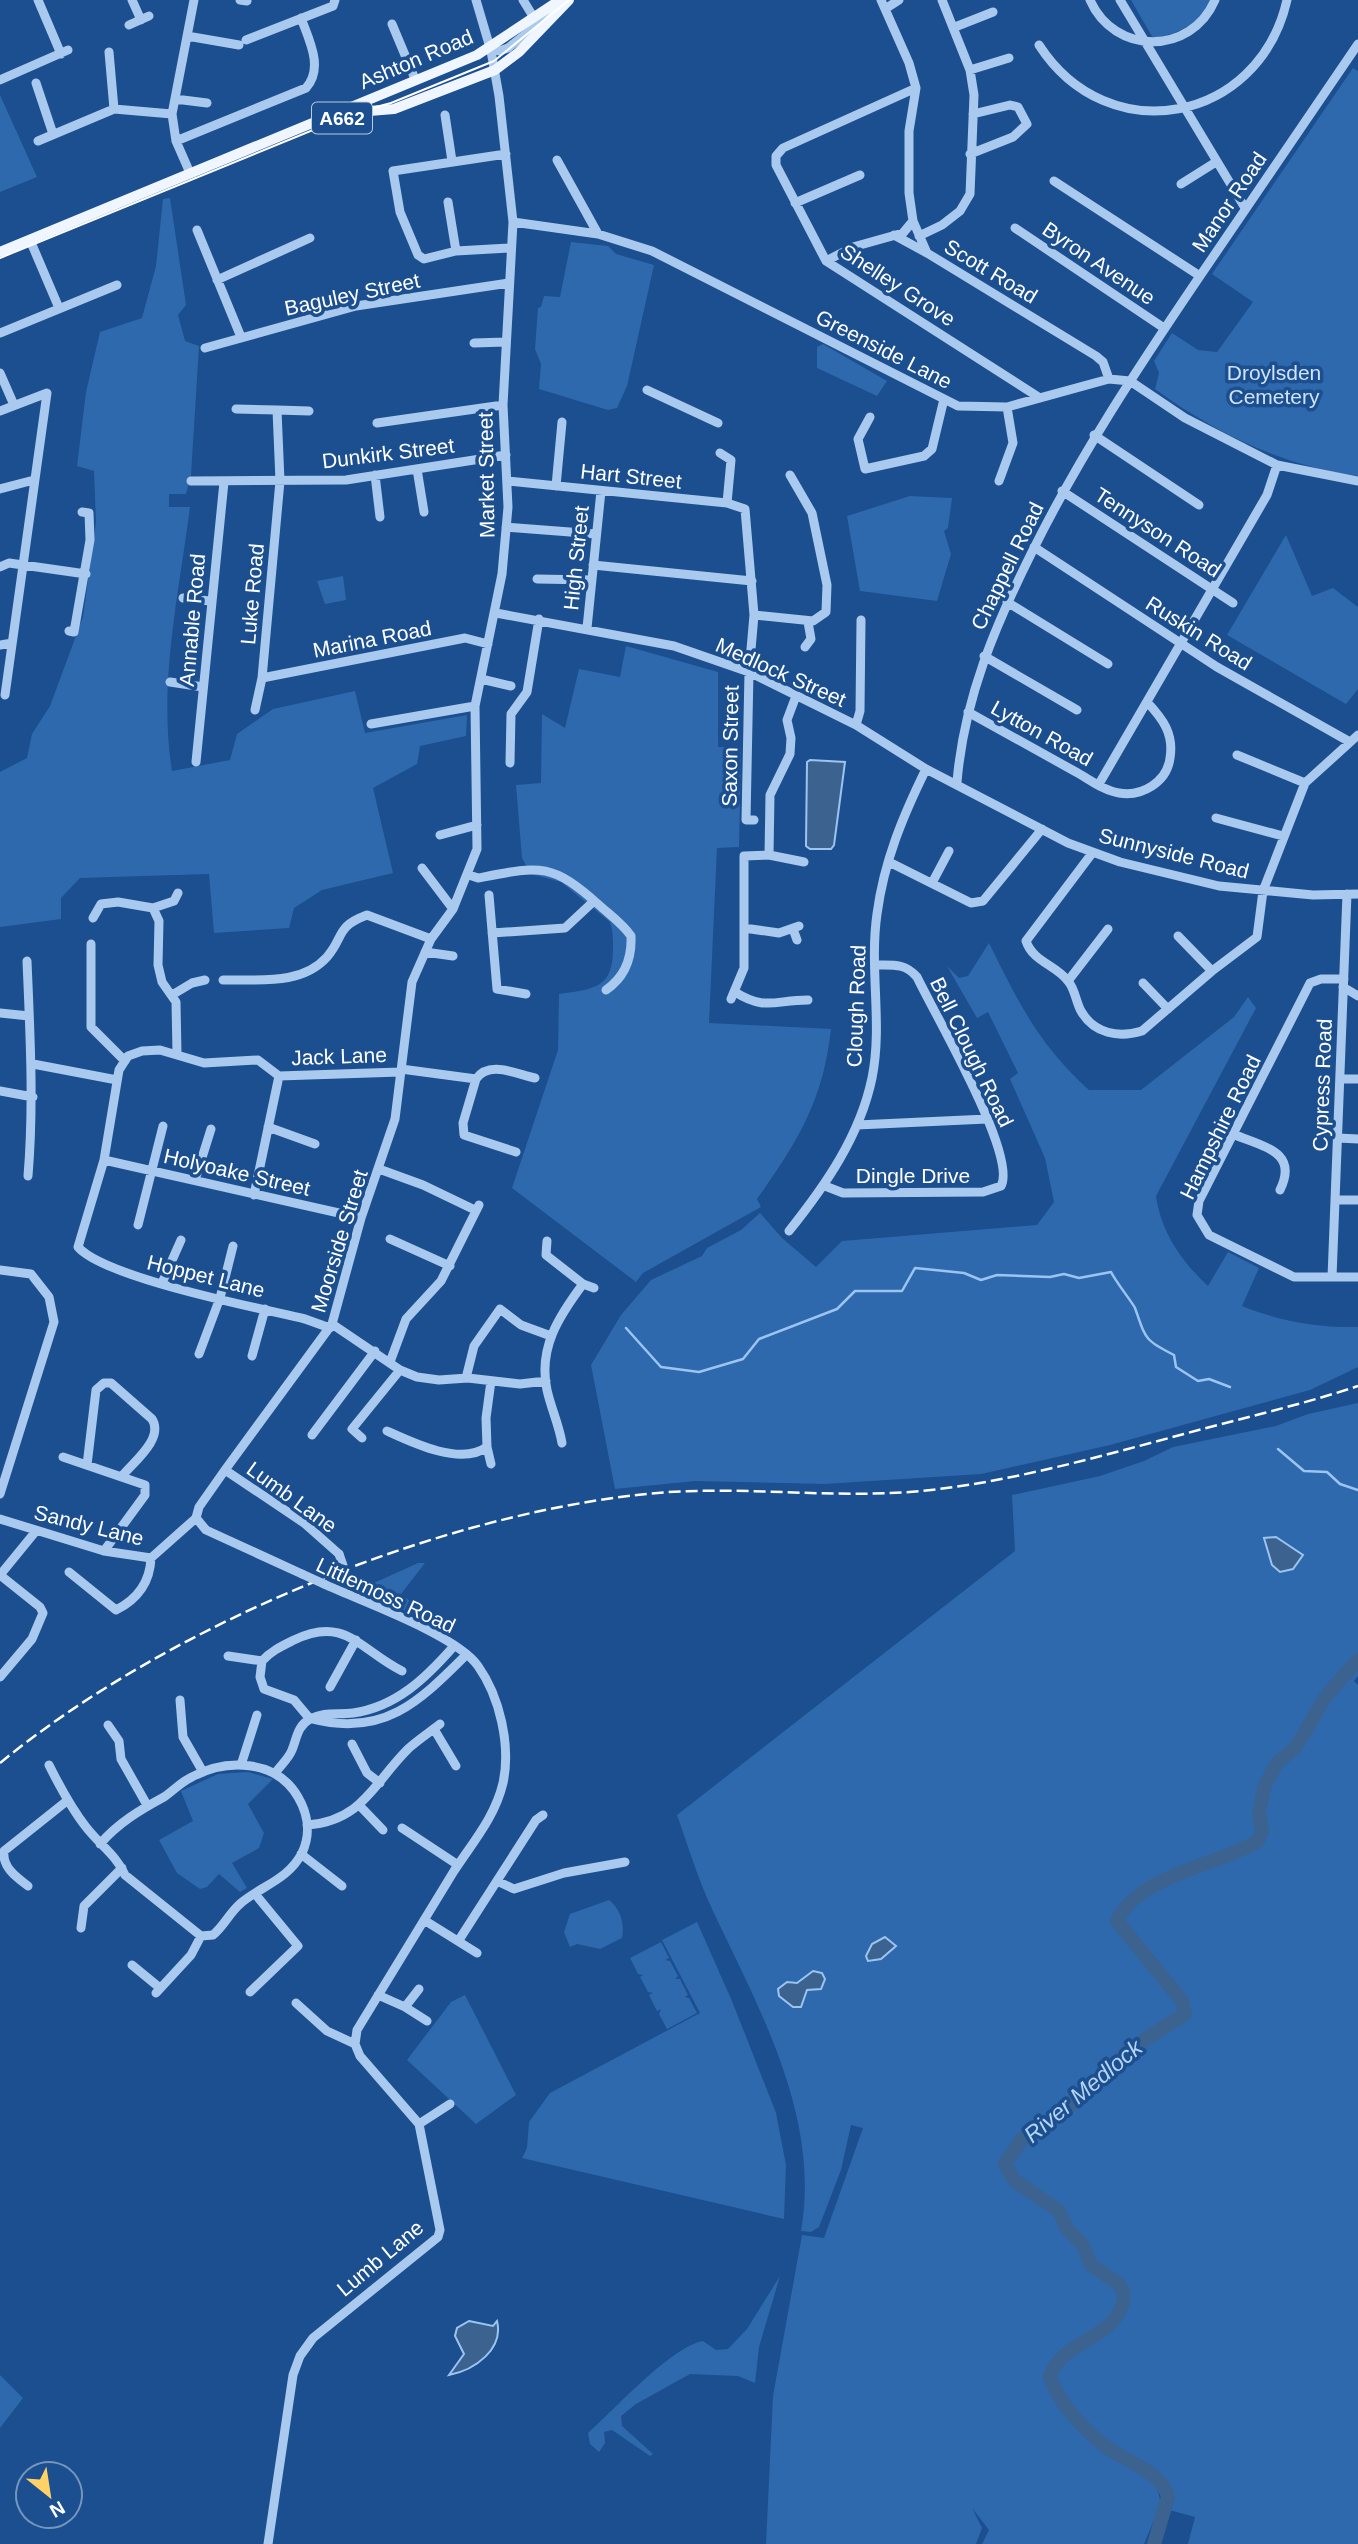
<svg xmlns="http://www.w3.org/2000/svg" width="1358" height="2544" font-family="Helvetica,sans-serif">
<rect width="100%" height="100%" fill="#1b4f8f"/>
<path fill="#2e69ad" d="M1131 0H1211C1199 25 1178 34 1153 38Z
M1353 68 1358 71V476C1281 465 1217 434 1155 389L1159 373 1154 361 1172 333 1198 350 1217 352 1253 302 1212 274Z
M0 95 37 177 0 192Z
M170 198 186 305 178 315 185 341 199 346 191 475 186 494H169V507H190C179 593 158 685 172 771L230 760 237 734 273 709 355 691 365 733 467 715 466 736 420 746 417 764 373 788 393 873 322 890 294 908 289 928 214 933 209 874 80 878 61 898V919L0 927V772L27 758 32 734 50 706 83 617 96 522 94 471 77 466 86 392 100 332 142 318 156 266 163 199Z
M571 242 608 246 616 254 654 265 627 386 617 408 608 410 539 389 541 364 535 349 538 308 541 307 544 296 560 297Z
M823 344 887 381 877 396 817 368V347Z
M910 496 952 498 948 528 944 531 951 554 937 601 860 591 847 516Z
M1286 535 1312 596 1333 588 1358 607V689L1346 704 1227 635Z
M343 576 346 600 325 604 317 581Z
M626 646 718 672V747H741L739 847 717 848 709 1023 831 1029C823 1101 798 1141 757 1199L761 1207 643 1273 636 1282 512 1188 558 1050 559 994C593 989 613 989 613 949 613 939 613 931 610 922L561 882 531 874 522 858 516 785 541 783 542 714 565 728 579 669 620 677Z
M989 943C1018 1002 1039 1045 1089 1090H1141L1234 1017 1248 997 1256 1008 1156 1196C1161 1232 1182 1262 1208 1286L1228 1252 1259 1268 1242 1306C1279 1321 1318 1328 1358 1327V1367L1310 1390 1110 1445 981 1474 824 1484 695 1481 615 1489 591 1365 621 1315 651 1280 702 1256 707 1248 741 1230 760 1213 782 1238 816 1267 842 1241 1037 1225 1054 1202 1045 1158 1010 1079 1018 1073 988 1012 977 1018 947 966 959 978 968 976Z
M1358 1403V1676L1354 1681 1358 1685V2544H1188L1195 2517 1169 2510 1173 2490 1153 2469 1161 2504 1144 2544H982L989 2530 972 2508 982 2528 976 2544H766L773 2396 802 2235 824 2238 863 2128 851 2125 841 2170 819 2227 811 2232 801 2231C821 2117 759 2009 712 1909 698 1879 688 1846 677 1815L1015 1551 1012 1495 1100 1476 1144 1461 1173 1447 1276 1426 1308 1414Z
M418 1563H425L401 1594 427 1614C405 1613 380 1603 365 1587Z
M248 1772 273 1779 248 1804 264 1833 259 1848 232 1863 247 1888 240 1892 219 1874 207 1887 200 1889 177 1873 159 1840 193 1821 181 1791 218 1774Z
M609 1900C620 1908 625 1924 622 1938L600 1949 577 1944 570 1947 564 1932 570 1914Z
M697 1922 732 2001 776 2113 786 2165 784 2219 522 2158 527 2148 529 2122 550 2093 700 2013 662 1940Z
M661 1942 669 1958 665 1960 670 1961 678 1976 675 1979H680L688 1995 685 1997 689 1998 697 2013 667 2029 659 2014 661 2009 657 2011 649 1995 653 1993 648 1992 640 1977 643 1975 638 1974 630 1958Z
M465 1995 516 2095 476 2124 407 2060 451 2002Z
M780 2276 759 2347 755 2383 738 2376 690 2374 636 2404 621 2416 622 2426 653 2454 650 2456 612 2430 604 2432 605 2443 599 2452 590 2444 588 2433C614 2410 672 2346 703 2341L716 2350 728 2349 747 2329Z
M0 2375 23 2398 0 2428Z"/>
<path fill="#3c6290" stroke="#9cc4f0" stroke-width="2" d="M810 760 845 762 834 845 831 849H810L806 846 807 762Z
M1276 1537 1303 1555 1293 1569 1280 1572 1272 1565 1264 1538Z
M885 1937 896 1946 881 1959 868 1961 866 1956 872 1944Z
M813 1971 822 1973 825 1979 821 1989 807 1990 801 2007H793L779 1996 778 1989 787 1982 797 1983Z
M469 2321 493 2326 497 2321C504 2349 475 2370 449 2375L464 2354 455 2336 457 2328Z"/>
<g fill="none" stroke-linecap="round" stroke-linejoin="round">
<path stroke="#9cc4f0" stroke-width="2.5" d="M626 1328 661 1367 699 1372 743 1359 759 1339 837 1309 855 1291H902L915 1268 964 1273 981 1280 997 1275 1050 1277 1064 1274 1079 1278 1111 1272C1116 1282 1132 1302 1135 1308 1146 1339 1144 1340 1174 1355L1176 1367 1198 1381 1209 1379 1230 1387
M1278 1449 1304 1471 1327 1472 1340 1484 1358 1490"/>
<path stroke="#3c6290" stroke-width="14" d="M1154 2544 1168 2497C1162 2471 1124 2461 1105 2446 1084 2430 1058 2402 1050 2377 1061 2338 1122 2340 1124 2294L1119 2284 1091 2265 1083 2245 1067 2229 1059 2211 1014 2180 1005 2164 1022 2139 1071 2105 1130 2049 1185 2014 1182 2001 1117 1921C1138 1875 1219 1865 1258 1841L1262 1832 1259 1812 1265 1785 1277 1763 1296 1747 1326 1696 1358 1660"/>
<path stroke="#a9c9ee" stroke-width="9" d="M38 0 61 54
M132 0 141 20
M240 0 247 1
M523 0 534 18
M881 0 909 63 916 88 909 131V193L913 221 927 253 1096 356 1103 362 1109 379
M1090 0C1114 55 1191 56 1215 0
M1120 0 1245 208
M885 9 899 0
M392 24 415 79
M129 25 149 16
M955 27 993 12
M187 36 239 45
M246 40 333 6 335 0
M1039 45C1108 152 1259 123 1287 0
M490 48 499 51 508 48 555 11
M109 52 114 109
M970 70 1009 58
M0 80 68 50
M36 83 53 134
M916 88 783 148 776 156V165L826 261 1040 398
M175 99 207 103
M445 115 452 161
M38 141 114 109 172 114
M176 141 306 88C324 68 309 40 301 18
M506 154 393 171 400 212 418 255 424 259 456 251 509 248
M970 154 1013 137 1027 124 1018 107 1010 105 973 114
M557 160 598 234
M190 173 176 141 172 114 194 0
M1054 181 1200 276
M1181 184 1216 162
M448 202 456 251
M795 203 860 175
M513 222 598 234 652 251 958 406 1007 407 1109 379 1130 381 1185 418 1277 465 1358 481
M1015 228 1164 328
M197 230 241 337
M894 235 927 253
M919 236 942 225 960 211 970 194 974 95 970 70 942 0
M30 240 59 308
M826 261 853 247 903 233 913 221
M217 280 310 238
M0 333 117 285
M474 343 505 342
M205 348 356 306 509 283
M0 373 14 405
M647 390 718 423
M236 409 277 410 280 481 262 678 255 710
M277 410 309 411
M0 411 47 393 5 695
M870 417 858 439 865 469 924 456 932 449 944 399
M377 423 503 405
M1094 435 1199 505
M720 453 731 460 727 503
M417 469 424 512
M375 475 380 517
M191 481 346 480 506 455
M507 481 727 503 745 509 754 615 749 672 746 820H754
M999 481 1013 443 1007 407
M556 486 562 422
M0 489 34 480
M1062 491 1233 603
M506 527 596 534
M1034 547 1217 667 1350 742
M593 565 752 581
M0 567 9 563 86 574
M537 579 592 580
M183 598 210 601
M1007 602 1108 664
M496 613 674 646 749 672 856 725 926 769 1068 843 1120 862 1219 886 1313 895 1358 894
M754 615 813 621 826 612 827 585 812 513 790 475
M587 628 601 491
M69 631 74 632 90 540 89 513 82 512
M0 645 12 643
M805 647 811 639 808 622
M984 656 1077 710
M262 678 465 638 488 644
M481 679 511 686
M170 682 203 687
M968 712C1004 732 1040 752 1076 772 1089 779 1104 791 1119 793 1142 797 1167 782 1170 758 1174 734 1163 719 1147 702
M371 724 475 706
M856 725 860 711 861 620
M1237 755 1305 783
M196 762 224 482
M510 763 511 714 527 692 539 619
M957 782C964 699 995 626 1032 552 1080 455 1139 366 1200 276 1253 199 1305 121 1358 44
M1099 784 1267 495 1277 465
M1216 818 1283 836
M440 835 477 825
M1093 852 1026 941C1033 962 1056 965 1068 981 1075 989 1076 1002 1081 1011 1094 1034 1119 1038 1142 1031L1212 971 1257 937 1263 891 1305 783 1358 735
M769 855 804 862
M889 862 971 903 983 901 1042 829
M422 868 453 909
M469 875 478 878C540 866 551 862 599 905 610 915 623 924 631 936 632 959 625 977 606 990
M932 883 949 851
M489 895 497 989 526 994
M153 908 174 901 178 893
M93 918 101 904 118 902 153 908 159 921 158 965 162 982 176 1002 177 1054
M744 928 779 933 799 926
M793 929 797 940
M492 933 565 928 594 901
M1178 936 1212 971
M91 944V1027L125 1061
M425 952 453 956
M27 961C30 1033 34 1104 28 1176
M1344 979H1321L1310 983 1199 1201 1197 1215 1209 1235 1294 1277H1358
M223 980C258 979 301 986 327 957 345 936 335 927 367 915L431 939
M1068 981 1108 929
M1143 983 1168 1009
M1343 987 1358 996
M735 992C765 1011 775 1000 808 1000
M172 995 192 983 205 980
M731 999 744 968V856L769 855 770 795 790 754 791 738 787 720 796 696
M0 1013 29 1016
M33 1064 117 1080
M401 1069 476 1079C489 1060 516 1074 535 1078
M279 1076 258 1060 204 1063 160 1050 142 1051 128 1056 119 1070 104 1160 78 1247C105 1278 259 1308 305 1319L330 1328
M279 1076 400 1072
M476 1079 463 1123 464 1135 516 1152
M1340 1079H1358
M0 1091 33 1097
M857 1125 987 1119
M268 1127 315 1144
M1233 1134C1263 1147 1299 1151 1280 1190
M1338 1138 1358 1139
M104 1160 361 1218
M379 1169 423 1185 475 1210
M195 1180 211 1129
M825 1186 843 1193 983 1192 1001 1186C1018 1156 934 1013 917 977 905 963 893 965 875 965
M254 1195 279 1076
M1335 1200H1358
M138 1225 163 1126
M789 1231C825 1186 860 1136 872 1078 883 1024 869 969 877 914 884 861 903 816 926 769
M390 1239 450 1266
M547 1241 546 1255 583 1284 594 1288
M0 1270 31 1274 49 1297 54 1322 0 1494
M1332 1277 1347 894
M162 1283 181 1240
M332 1324 400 1370 417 1377 439 1380 468 1378 520 1384 546 1381
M199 1354 220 1298 233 1246
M252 1356 265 1309
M390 1362 406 1319 441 1281 479 1205
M466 1378 474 1346 500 1309 521 1325 551 1336
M387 1431C413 1443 461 1466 487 1447L486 1418 491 1381
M312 1435 375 1351
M362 1438 352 1429 400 1370
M562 1443C559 1425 551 1408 547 1390 538 1348 559 1316 583 1284
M487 1447 491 1464
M63 1457 145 1485V1495L104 1551
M87 1465 96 1390 104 1383H111L152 1419C164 1438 135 1461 123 1475
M225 1470 304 1523 339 1554
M196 1518 199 1507 225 1470 332 1324 361 1218 395 1119 412 982 431 939 453 909 477 849 475 706 502 574 508 507 503 405 513 222 499 96 491 51 476 0
M196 1518 206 1530 302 1574
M0 1519 104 1551 151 1558 196 1518
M69 1572 116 1610C138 1599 150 1582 151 1558
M346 1574 353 1582H363
M0 1575 36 1531
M228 1656 262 1661
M0 1677 32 1639 43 1613 40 1607 0 1575
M330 1687 356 1640
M180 1700 183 1737 203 1772
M310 1719 294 1700 264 1689 260 1677 262 1661C271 1651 282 1646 294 1640 345 1615 360 1650 402 1671
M312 1719C383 1737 418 1703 466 1655
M108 1725 119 1741 121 1759 147 1805
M434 1729 456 1766
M352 1744 367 1773 380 1783
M49 1765C60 1787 71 1808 86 1827 99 1844 117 1856 125 1875L201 1936 213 1935C224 1926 230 1912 241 1903 261 1886 288 1880 302 1853 311 1834 308 1814 298 1797 276 1759 226 1758 190 1778 180 1783 173 1791 164 1797 140 1810 118 1823 100 1844
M241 1765 257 1715
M276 1772C281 1765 289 1758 292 1750 297 1738 297 1726 310 1719 325 1711 337 1715 353 1713 396 1707 426 1678 454 1646
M359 1805 383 1830
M307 1825C363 1821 374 1782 409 1748 419 1739 430 1732 440 1724
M402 1828 458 1865
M301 1854 342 1886
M497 1881 514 1889 564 1873 625 1862
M28 1886C16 1877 2 1867 4 1851L68 1800
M424 1920 477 1953
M81 1928 84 1906 122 1868
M459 1940 536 1820 543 1815
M132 1965 160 1988
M250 1992 298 1946 256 1895
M156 1993 191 1955 201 1936
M378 1995 405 2007 427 2021
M296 2003 327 2031 355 2044
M405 2007 419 1989
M419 2124 450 2104
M268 2544 293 2375 300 2356 313 2338 438 2237 440 2230 419 2124 360 2056 355 2044 357 2030C389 1977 422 1924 454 1871 473 1842 495 1817 503 1783 511 1746 500 1697 478 1666 457 1635 361 1601 324 1584"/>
<path stroke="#f0f6ff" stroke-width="10" d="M346 116 357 112 394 109 495 70 519 52 569 0
M0 252 477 55 560 0"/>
<path stroke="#fff" stroke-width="2" d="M0 258 357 112 391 103 494 61 569 0"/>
<path stroke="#fff" stroke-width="2.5" stroke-dasharray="12 5" stroke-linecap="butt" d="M0 1763C165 1628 425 1519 637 1495 734 1483 834 1501 931 1490 1018 1480 1101 1456 1184 1434 1242 1418 1301 1405 1358 1386"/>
<path stroke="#a9c9ee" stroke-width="9" d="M339 1554 346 1574
M302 1574 324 1584"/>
</g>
<g text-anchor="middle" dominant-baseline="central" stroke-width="7" stroke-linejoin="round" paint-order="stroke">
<rect fill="#1b4f8f" stroke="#bbcadd" stroke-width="2" x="312" y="102.5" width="60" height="31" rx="5"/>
<g font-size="19" font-weight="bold" fill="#fff">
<text x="342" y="118">A662</text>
</g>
<g font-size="21" fill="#fff" stroke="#1b4f8f">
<text transform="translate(416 59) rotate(-23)">Ashton Road</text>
<text transform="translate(1229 202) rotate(-56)">Manor Road</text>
<text transform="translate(1099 263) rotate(34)">Byron Avenue</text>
<text transform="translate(991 271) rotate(31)">Scott Road</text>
<text transform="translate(898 285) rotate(33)">Shelley Grove</text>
<text transform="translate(352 294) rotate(-12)">Baguley Street</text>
<text transform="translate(884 349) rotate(27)">Greenside Lane</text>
<text transform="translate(388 453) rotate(-7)">Dunkirk Street</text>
<text transform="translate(486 475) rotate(-91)">Market Street</text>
<text transform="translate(631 476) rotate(6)">Hart Street</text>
<text transform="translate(1158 532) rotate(33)">Tennyson Road</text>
<text transform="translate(576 558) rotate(-84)">High Street</text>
<text transform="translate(1007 566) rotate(-64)">Chappell Road</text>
<text transform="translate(252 594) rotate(-85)">Luke Road</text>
<text transform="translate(192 620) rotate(-85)">Annable Road</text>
<text transform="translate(1199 633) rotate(32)">Ruskin Road</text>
<text transform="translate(372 639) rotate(-11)">Marina Road</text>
<text transform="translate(781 672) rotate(24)">Medlock Street</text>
<text transform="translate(1042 733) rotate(29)">Lytton Road</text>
<text transform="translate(730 746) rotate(-89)">Saxon Street</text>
<text transform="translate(1174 853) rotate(14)">Sunnyside Road</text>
<text transform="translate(856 1006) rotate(-88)">Clough Road</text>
<text transform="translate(972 1052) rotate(64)">Bell Clough Road</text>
<text transform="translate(339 1056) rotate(-2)">Jack Lane</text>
<text transform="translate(1322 1085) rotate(-88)">Cypress Road</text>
<text transform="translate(1220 1127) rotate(-64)">Hampshire Road</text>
<text transform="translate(237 1172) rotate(13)">Holyoake Street</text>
<text x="913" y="1175">Dingle Drive</text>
<text transform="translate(339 1241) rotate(-73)">Moorside Street</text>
<text transform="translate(206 1276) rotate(14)">Hoppet Lane</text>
<text transform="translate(292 1497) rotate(36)">Lumb Lane</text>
<text transform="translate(89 1525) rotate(14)">Sandy Lane</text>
<text transform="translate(386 1595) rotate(25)">Littlemoss Road</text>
<text transform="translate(380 2258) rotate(-40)">Lumb Lane</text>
</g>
<g font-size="21" fill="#cfe3fa" stroke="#1b4f8f">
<text x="1274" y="372">Droylsden<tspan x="1274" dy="24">Cemetery</tspan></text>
</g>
<g font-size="23" font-style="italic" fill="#b5d3f5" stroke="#1b4f8f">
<text transform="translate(1083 2091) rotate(-40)">River Medlock</text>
</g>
</g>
<g transform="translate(49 2495) rotate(150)"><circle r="33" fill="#1b4f8f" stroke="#7695bc" stroke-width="2"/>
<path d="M0-5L12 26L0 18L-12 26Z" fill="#ffd166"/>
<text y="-10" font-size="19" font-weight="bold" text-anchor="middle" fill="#ffffff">N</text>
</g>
</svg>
